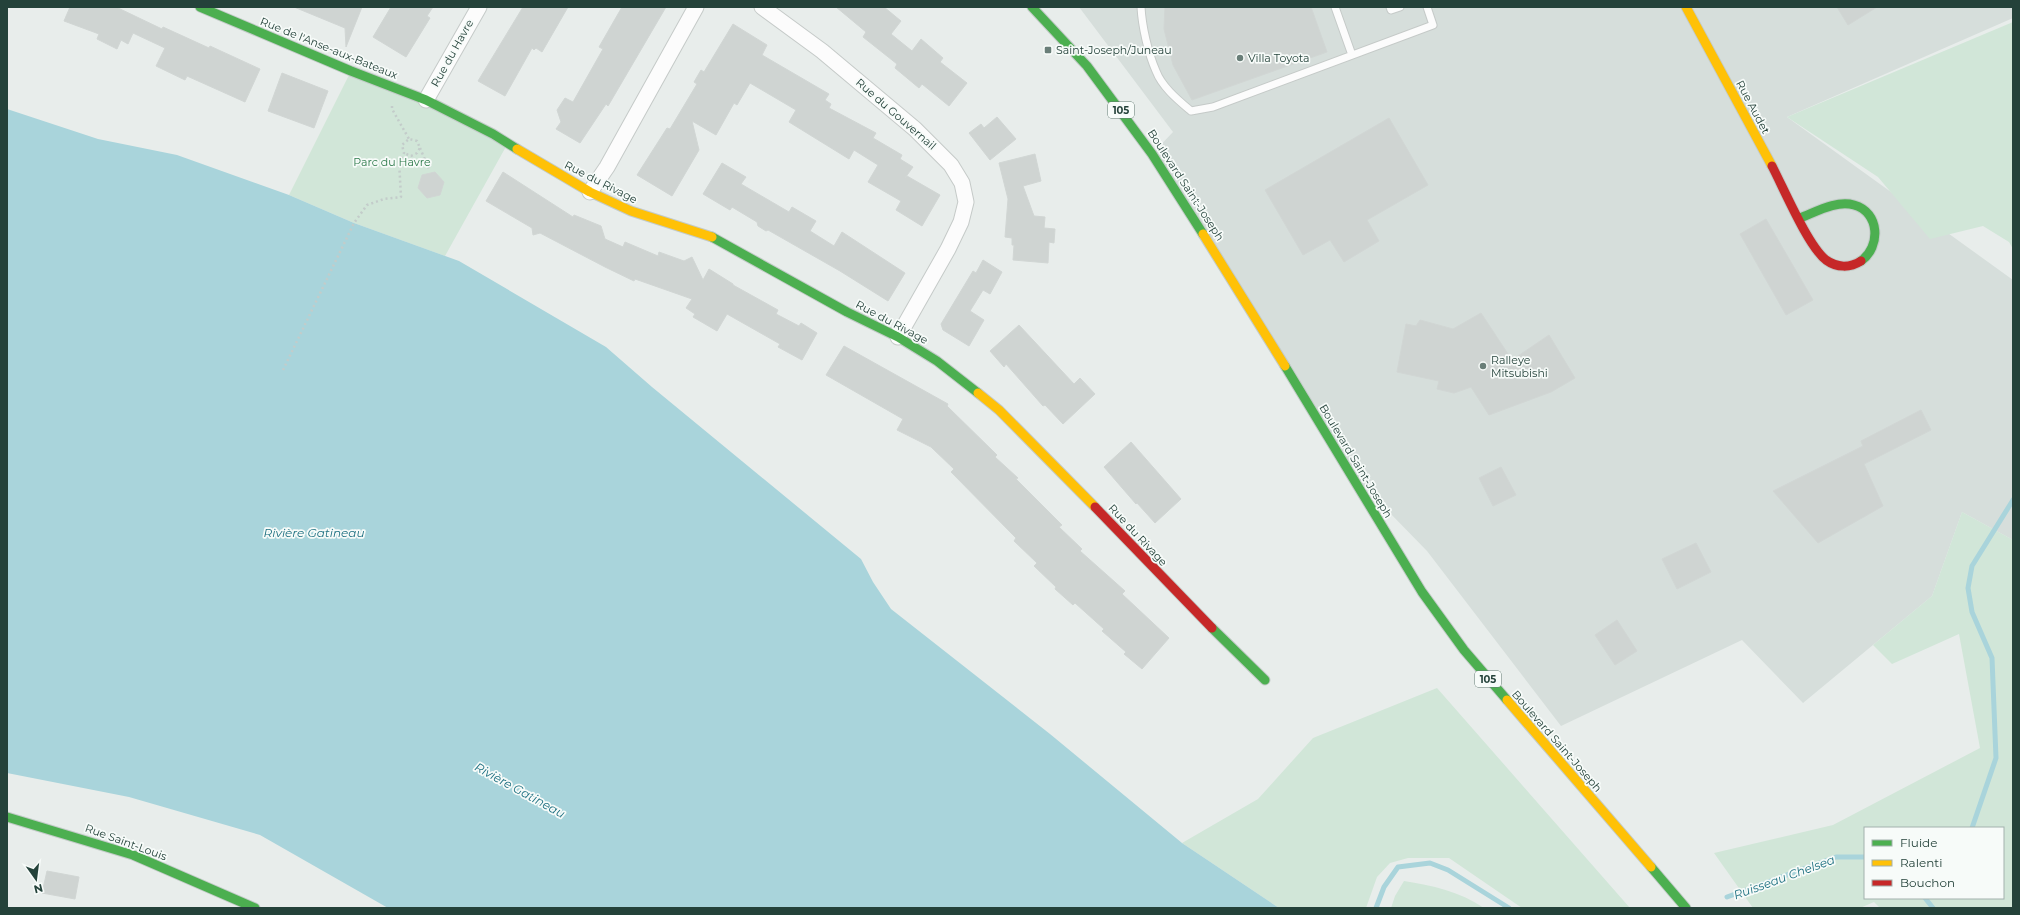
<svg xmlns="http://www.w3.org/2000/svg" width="2020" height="915" font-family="Montserrat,sans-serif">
<rect width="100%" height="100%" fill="#e8edeb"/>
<path fill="#d6dedb" d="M1079 7H2013V18L1787 117 2013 280V540L1962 512 1932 596 1803 703 1742 640 1561 726 1427 551 1348 470 1152 154 1173 132Z"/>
<path fill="#d1e6d8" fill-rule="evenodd" d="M2013 22V249L2009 242 1983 226 1930 239 1878 177 1787 117Z
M351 71 508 143 445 256 354 223 289 195Z
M1962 512 2013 540V908H1880L1874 902 1860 908H1753L1714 853 1833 825 1980 748 1959 634 1892 664 1873 645 1932 596ZM1865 828H2003V898H1865Z
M1437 688 1630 908H1522L1449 858H1408L1390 863 1377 877 1366 908H1279L1182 843 1258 799 1313 738Z
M1404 881C1431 885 1461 892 1484 908H1391L1395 896Z"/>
<path fill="#a9d4db" d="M7 109 98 139 177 155 289 195 354 223 459 261 606 347 652 387 861 559 873 582 891 609 1050 734 1182 843 1279 908H388L260 835 129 797 7 773Z"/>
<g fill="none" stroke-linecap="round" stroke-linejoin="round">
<path stroke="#a9d4db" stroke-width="5" d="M1972 828 1996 758 1992 658 1972 612 1968 588 1972 566 2013 500
M1727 897 1836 857H1865
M1925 898 1933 908
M1376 908 1384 887 1398 867 1430 863 1448 870 1509 908"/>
</g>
<path fill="#cfd4d2" stroke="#d1d6d4" d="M70 7H116L162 29 163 27 209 48 210 46 260 69 245 102 187 76 185 80 156 66 165 48 133 33 128 44 121 40 117 49 97 39 99 34 64 21Z
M294 7H362L346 47 345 28Z
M391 7H433L427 16 430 18 406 57 373 37Z
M523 7H568L542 52 536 48 534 50 532 48 505 96 478 81Z
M622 7H666L608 106 606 104 580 143 556 129 561 122 557 110 565 98 573 102 603 49 599 47Z
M836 7H884L901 21 891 34 912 51 921 39 943 58 940 62 967 83 949 106 922 84 919 88 895 68 897 64 863 37 866 32Z
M1165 7H1311L1327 52 1192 100 1173 65 1164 29Z
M1837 7H1877L1848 25Z
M733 24 767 45 762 55 829 94 825 100 831 104 829 108 876 133 873 138 902 155 900 159 913 167 905 178 907 176 940 195 922 226 896 210 901 201 868 182 878 165 854 150 849 159 789 122 796 110 750 83 737 105 734 103 716 135 692 121 699 150 672 196 637 175 667 128 670 129 697 84 694 82 701 70 704 72Z
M282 73 328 91 314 128 268 111Z
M997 117 1016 139 990 160 969 133 981 124 984 128Z
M1389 118 1428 185 1367 220 1379 241 1344 262 1330 240 1303 255 1265 190Z
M1035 154 1041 181 1023 186 1034 216 1045 217 1044 228 1055 229 1054 243 1049 242 1048 263 1013 260 1014 245H1012V238L1005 237 1008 199 999 163Z
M722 163 746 177 741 184 789 212 792 207 816 221 810 231 834 246 842 232 905 273 888 301 840 271 768 230 766 231 758 226 757 222 732 207 730 210 703 194Z
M435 172 444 182 440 195 427 198 418 188 422 175Z
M503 172 573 217 574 215 601 226 605 239 623 247 625 242 658 256 659 252 684 261 692 257 703 280 709 269 733 284V285L778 310 776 314 799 326 801 323 817 333 802 360 778 347 780 344 727 314 717 331 693 317 695 314 686 308 692 299 635 279 634 281 605 267 540 233 533 235 532 228 486 201Z
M1766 219 1813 300 1786 315 1740 234Z
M983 260 1002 272 990 294 983 290 970 311 984 320 969 346 943 330 941 324 973 271 976 273Z
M1481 313 1512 360 1549 335 1575 378 1551 392 1489 415 1471 387 1454 393 1437 389 1439 381 1397 372 1406 324 1416 326 1420 320 1453 329Z
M1019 325 1074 384 1080 378 1095 394 1063 424 1045 405 1043 406 1006 364 1004 367 990 351Z
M844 346 948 404 947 406 997 455 995 457 1018 478 1016 479 1062 525 1059 527 1082 549 1080 551 1125 591 1122 594 1169 638 1142 669 1124 654 1126 652 1102 631 1104 629 1075 603 1073 605 1055 589 1056 587 1034 566 1037 563 1014 541 1016 538 951 472 954 469 931 447 897 430 903 419 826 375Z
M1921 410 1931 430 1864 464 1883 506 1818 543 1773 491 1863 446 1861 441Z
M1131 442 1181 499 1155 523 1137 503 1136 504 1104 467Z
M1501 467 1516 495 1493 506 1479 478Z
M1696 543 1711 572 1677 589 1662 559Z
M1617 620 1637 651 1615 665 1595 635Z
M47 871 79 877 75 899 42 893Z"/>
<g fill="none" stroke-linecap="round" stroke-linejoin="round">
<defs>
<path id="lane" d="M1141 7C1142 26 1148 53 1156 71 1162 87 1178 100 1191 111L1213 107 1433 25 1427 7
M1335 7 1352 55
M1390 7 1391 10 1400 7"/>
<path id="street" d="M762 7 822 51 915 129 951 165 962 183 966 202 961 222 948 249 898 337
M426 100 479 7
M590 192 607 167 696 7"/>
<path id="fast" d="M200 7 351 71 426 100 493 134 517 149
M1032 7 1087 66 1152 154 1203 234
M1800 218C1816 212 1836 200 1854 205 1880 212 1881 247 1861 261
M712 237 847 312 898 337 937 361 978 393
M1285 366 1422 592 1464 650 1507 700
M1212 628 1265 680
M7 817 133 855 255 908
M1651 867 1686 908"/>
<path id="slow" d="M1686 7 1772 166
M517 149 590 192 631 211 712 237
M1203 234 1285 366
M978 393 999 410 1095 507
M1507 700 1651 867"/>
<path id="jam" d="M1772 166C1784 189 1808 246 1826 260 1837 268 1850 268 1861 261
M1095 507 1212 628"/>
</defs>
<use href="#lane" stroke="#c5cac8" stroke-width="9"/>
<use href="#street" stroke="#c5cac8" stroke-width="17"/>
<use href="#fast" stroke="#c3cbc8" stroke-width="11"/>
<use href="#slow" stroke="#c3cbc8" stroke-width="11"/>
<use href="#jam" stroke="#c3cbc8" stroke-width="11"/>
<path stroke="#c3ccca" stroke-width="2.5" stroke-dasharray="2 3" stroke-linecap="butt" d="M392 106V109L409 139
M420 148 429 169
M283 370 354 223 367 205 384 199 401 197 399 161 404 153 402 145 409 139 417 141 420 148 417 153 411 156 404 153"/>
<use href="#lane" stroke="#fcfcfc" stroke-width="7"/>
<use href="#street" stroke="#fcfcfc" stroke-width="15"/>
<use href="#fast" stroke="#4caf50" stroke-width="9"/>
<use href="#slow" stroke="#ffc107" stroke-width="9"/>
<use href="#jam" stroke="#c62828" stroke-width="9"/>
</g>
<g fill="#697e78" stroke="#f7fbf9" stroke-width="1.5">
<rect x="1044" y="46" width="8" height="8" rx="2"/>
<circle cx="1240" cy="58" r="4"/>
<circle cx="1483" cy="366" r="4"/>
</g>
<g text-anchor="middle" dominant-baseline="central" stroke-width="3.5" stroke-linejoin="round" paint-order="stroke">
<g fill="#f7fbf9" stroke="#637a73" stroke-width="1">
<rect x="1108" y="102" width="26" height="16" rx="3"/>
<rect x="1475" y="671" width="26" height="16" rx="3"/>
</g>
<g font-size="10" font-weight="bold" fill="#24423a">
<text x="1121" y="110">105</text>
<text x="1488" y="679">105</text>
</g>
<g font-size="11" fill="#24423a" stroke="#f7fbf9">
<text transform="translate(329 48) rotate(22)">Rue de l'Anse-aux-Bateaux</text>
<text transform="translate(452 53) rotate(-61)">Rue du Havre</text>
<text transform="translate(1753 107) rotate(62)">Rue Audet</text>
<text transform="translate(896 114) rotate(41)">Rue du Gouvernail</text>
<text transform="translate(601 182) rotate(27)">Rue du Rivage</text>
<text transform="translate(1186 185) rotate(57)">Boulevard Saint-Joseph</text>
<text transform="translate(892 322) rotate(28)">Rue du Rivage</text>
<text transform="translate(1356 461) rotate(59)">Boulevard Saint-Joseph</text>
<text transform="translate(1138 535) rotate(47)">Rue du Rivage</text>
<text transform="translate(1557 741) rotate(49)">Boulevard Saint-Joseph</text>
<text transform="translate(126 842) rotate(20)">Rue Saint-Louis</text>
</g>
<g font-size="11" fill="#24423a" stroke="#f7fbf9" text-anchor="start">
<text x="1056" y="50">Saint-Joseph/Juneau</text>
<text x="1248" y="58">Villa Toyota</text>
<text x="1491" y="360">Ralleye<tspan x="1491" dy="13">Mitsubishi</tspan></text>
</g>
<g font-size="11" fill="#2d7a4b" stroke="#f7fbf9">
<text x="392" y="162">Parc du Havre</text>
</g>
<g font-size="12" font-style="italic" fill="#1c6f80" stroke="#f7fbf9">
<text x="314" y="532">Rivière Gatineau</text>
<text transform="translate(520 790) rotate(29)">Rivière Gatineau</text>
<text transform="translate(1784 877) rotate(-20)">Ruisseau Chelsea</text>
</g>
</g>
<rect width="2020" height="915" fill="none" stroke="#24423a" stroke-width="16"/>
<rect x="1864" y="827" width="140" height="72" fill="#f7fbf9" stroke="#a3b1ad"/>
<rect x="1872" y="840" width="20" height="6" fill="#4caf50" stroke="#a3b1ad"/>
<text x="1900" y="847" font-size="12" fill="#24423a">Fluide</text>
<rect x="1872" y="860" width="20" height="6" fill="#ffc107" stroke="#a3b1ad"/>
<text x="1900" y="867" font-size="12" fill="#24423a">Ralenti</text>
<rect x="1872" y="880" width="20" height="6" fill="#c62828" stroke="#a3b1ad"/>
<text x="1900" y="887" font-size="12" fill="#24423a">Bouchon</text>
<g transform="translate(36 879) rotate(166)" stroke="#f7fbf9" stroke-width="3" paint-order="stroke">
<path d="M0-3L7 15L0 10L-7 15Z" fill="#24423a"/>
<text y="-6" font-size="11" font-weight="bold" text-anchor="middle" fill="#24423a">N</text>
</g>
</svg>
